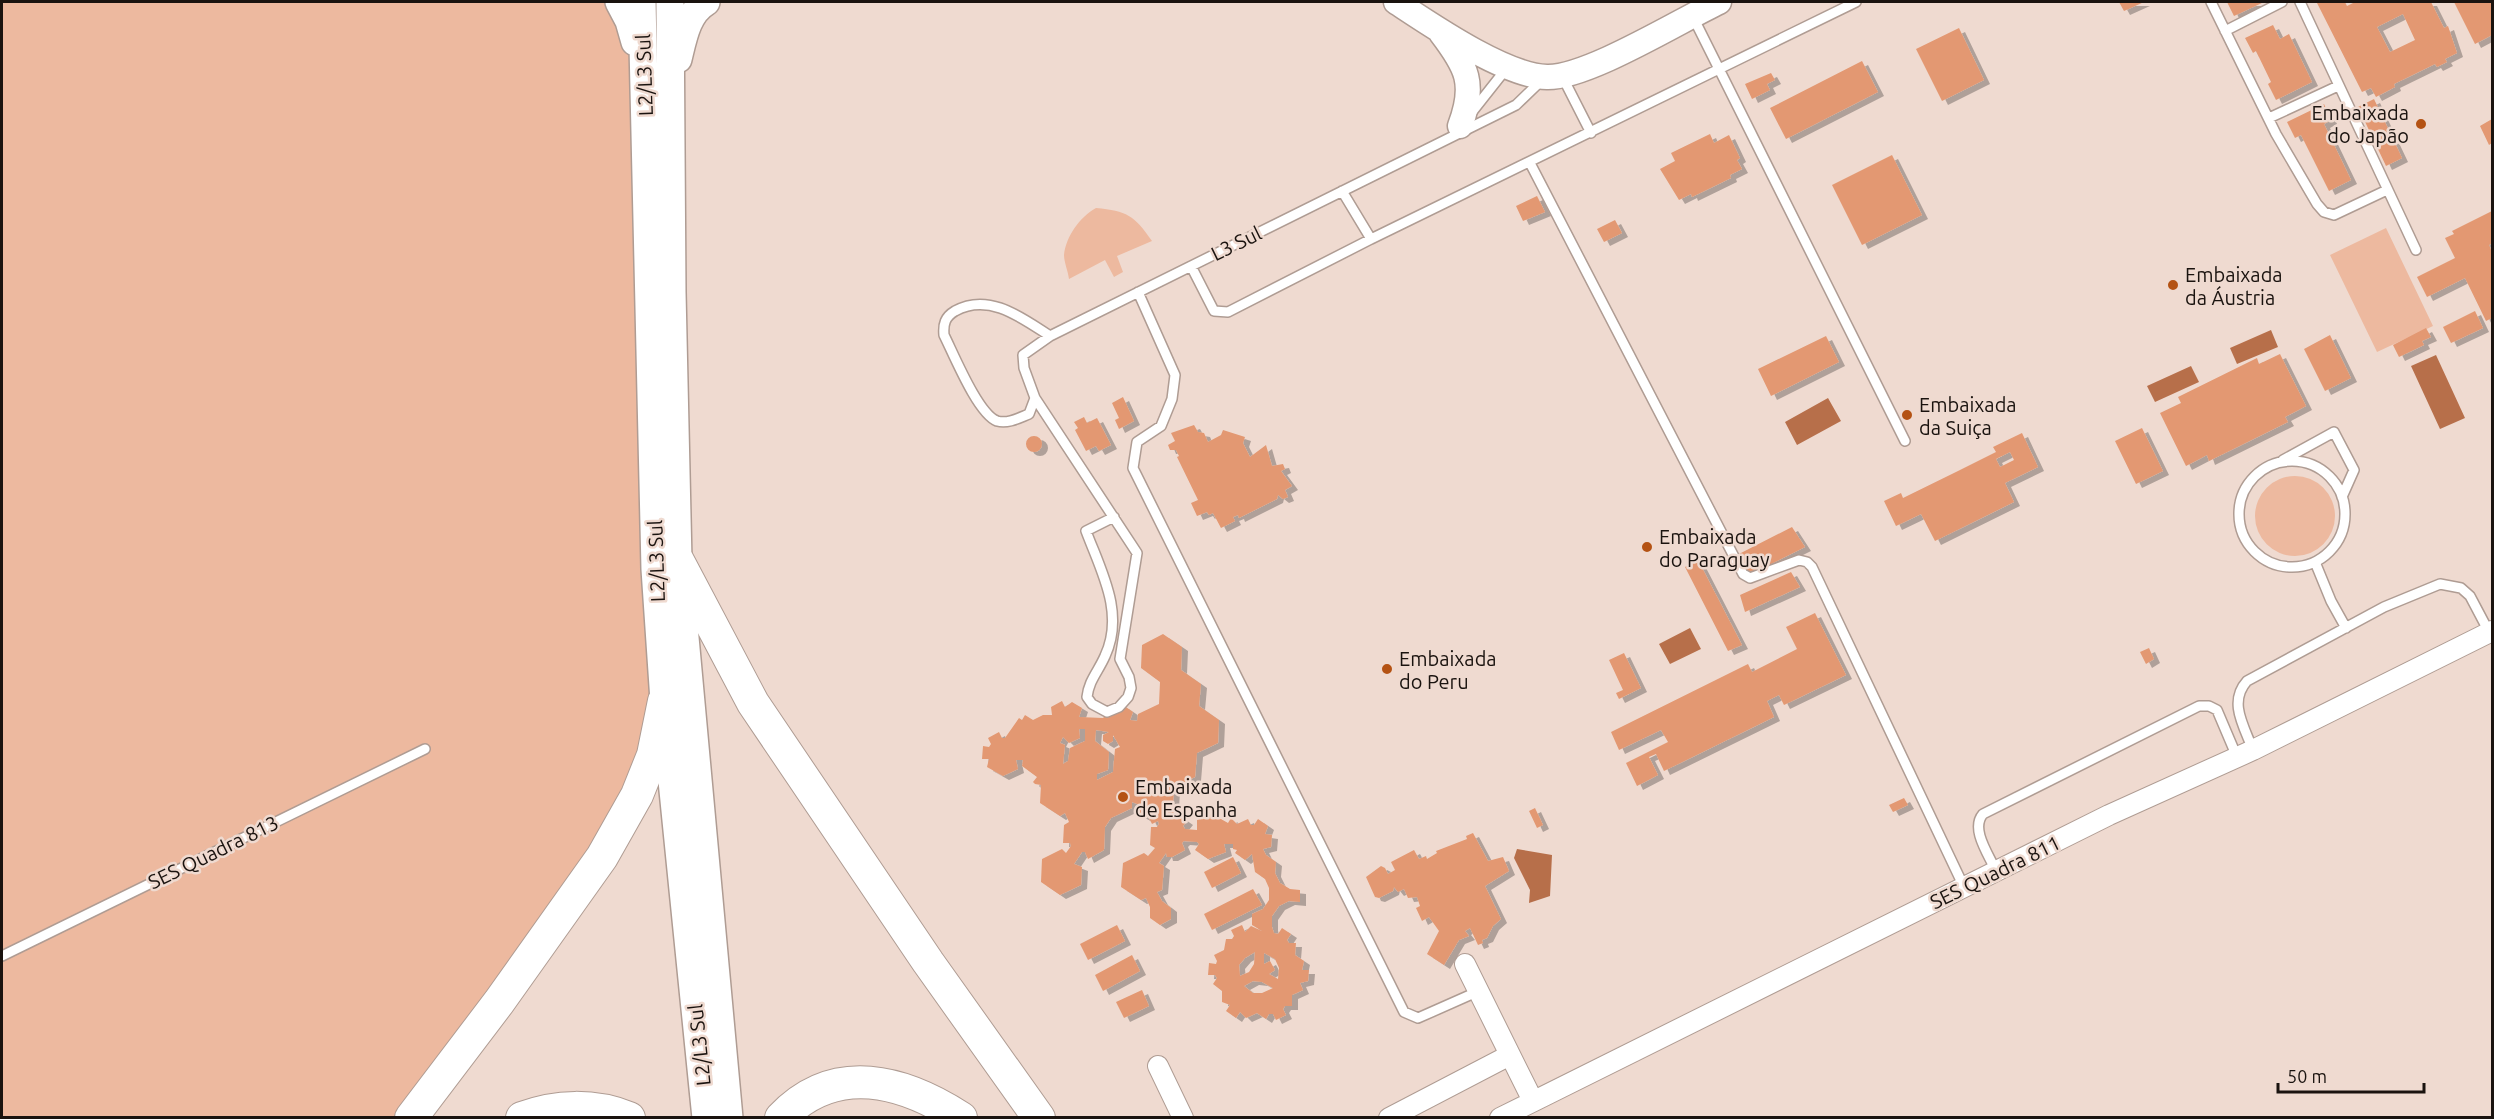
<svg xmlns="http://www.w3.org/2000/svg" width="2494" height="1119" font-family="Ubuntu,sans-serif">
<defs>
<filter id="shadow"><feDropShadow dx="6" dy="4" stdDeviation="0" flood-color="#0004"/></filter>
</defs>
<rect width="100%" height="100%" fill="#efdad0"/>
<path fill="#edb99f" d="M2 2H617L629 21 664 701 637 795 409 1117 2 1118Z
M1096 208C1127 211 1134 215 1152 241L1117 256 1123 272 1114 277 1105 260 1069 279C1068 271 1064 262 1064 255 1066 236 1080 217 1096 208Z
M2386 228 2433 326 2377 352 2330 255Z
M2255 516a40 40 0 1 1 80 0a40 40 0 1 1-80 0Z"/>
<path fill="#b76f4a" d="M2271 330 2278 347 2237 364 2230 348Z
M2436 355 2465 418 2440 429 2411 366Z
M2191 366 2199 382 2155 402 2147 386Z
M1828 398 1841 421 1797 445 1785 422Z
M1690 628 1701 649 1670 664 1659 644Z
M1517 849 1552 855 1550 896 1529 903 1530 890 1514 858Z"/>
<path fill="#e39872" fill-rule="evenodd" filter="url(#shadow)" d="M2119 2H2144L2124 11Z
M2227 2H2264L2234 16Z
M2345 2 2347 6 2355 2H2431L2444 28 2448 26 2457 53 2445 59 2447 62 2437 67 2435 64 2394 84 2395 87 2376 97 2371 88 2362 92 2317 3ZM2403 14 2415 40 2390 52 2377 27Z
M2454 2H2492V35L2475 44Z
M2273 25 2280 39 2289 34 2312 82 2276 100 2268 84 2271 82 2256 51 2253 53 2245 38Z
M1959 28 1984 80 1942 101 1916 49Z
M1862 61 1878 92 1786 139 1770 108Z
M1771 73 1775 80 1767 84 1770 90 1752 99 1745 84Z
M2374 99 2402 158 2386 166 2358 107Z
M2324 104 2331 120 2324 124 2351 180 2329 191 2301 135 2295 138 2287 122Z
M2492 119V143L2489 145 2480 126Z
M1710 134 1714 143 1729 135 1740 158 1737 160 1742 169 1730 175 1731 178 1692 197 1691 194 1679 200 1660 169 1675 161 1671 153Z
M1892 155 1922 215 1862 245 1832 185Z
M1537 196 1545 212 1523 221 1516 206Z
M2492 211V243L2489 245 2492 252V318L2486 321 2465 278 2427 297 2417 277 2455 258 2445 238 2454 234 2452 231Z
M1615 220 1622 233 1604 242 1597 229Z
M2475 311 2483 328 2451 343 2443 327Z
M2426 328 2431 337 2422 341 2424 345 2399 357 2393 345Z
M2330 335 2351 378 2325 391 2304 349Z
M1826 336 1839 362 1771 396 1758 369Z
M2280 354 2306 406 2285 417 2288 422 2209 461 2207 455 2186 466 2160 413 2181 403 2178 397 2257 358 2259 364Z
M1123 397 1134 421 1119 429 1115 420 1119 418 1112 403Z
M1084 417 1087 423 1097 418 1111 445 1099 451 1096 446 1086 451 1075 430 1078 428 1074 422Z
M1194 425 1198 432 1204 433 1208 442 1221 435 1223 430 1245 437 1243 443 1250 457 1266 445 1272 466 1283 464 1285 469 1281 471 1292 486 1285 490 1288 497 1283 499 1278 495 1277 499 1239 518 1238 515 1233 517 1235 521 1221 528 1213 513 1209 515 1207 512 1197 516 1191 503 1198 500 1177 457 1179 456 1176 450H1170L1168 445 1175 441 1171 433Z
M2142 428 2163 471 2136 484 2115 441Z
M2022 433 2038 467 2005 483 2014 502 1935 541 1921 514 1896 526 1884 501 1901 493 1903 498 1958 471 1996 452 1993 447ZM2010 452 2014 460 2000 467 1996 459Z
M1026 444a8 8 0 1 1 16 0a8 8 0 1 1-16 0Z
M1792 527 1805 547 1749 575 1737 555Z
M1698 560 1742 645 1728 651 1685 567Z
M1791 572 1800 587 1745 612 1740 595Z
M1815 613 1846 675 1784 705 1779 695 1767 701 1774 717 1664 771 1656 754 1649 757 1658 775 1637 786 1626 763 1668 742 1661 730 1619 750 1611 732 1748 664 1752 672 1797 649 1786 627Z
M1163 634 1182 647 1181 670 1201 684 1199 706 1219 720 1218 743 1197 753 1195 777 1174 787 1173 805 1179 806 1177 814 1187 821 1183 826 1185 829 1197 830V820L1212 814 1228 823 1231 818 1237 824 1248 819 1251 825H1254L1258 819 1268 826 1265 834 1272 835 1271 847 1263 849 1266 855 1276 862 1275 873 1280 883 1290 889 1300 890V902L1289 901 1279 906 1272 916V927L1274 933 1278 934 1282 928 1291 934 1287 940 1289 943H1296L1295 955 1304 961 1302 970H1309L1308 981 1300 983 1303 990 1292 995V1006H1285L1283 1009 1286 1015 1276 1020 1273 1014H1269L1266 1019 1257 1013 1246 1018 1240 1012 1236 1018 1226 1011 1230 1005 1222 1002V991L1213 984 1217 978 1215 975H1208L1209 963 1216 964 1217 961 1214 955 1224 950 1226 939H1232L1234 936 1231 930 1242 925 1245 932 1251 926 1262 931 1252 925V914L1263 909 1269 900V888L1265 879 1255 872 1252 854 1245 860 1235 853 1237 850 1233 849V844H1224L1226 852 1208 859 1195 850 1199 844 1197 842 1184 841 1182 843 1185 850 1172 857H1167L1166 853 1159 863 1164 866 1162 890 1157 892 1162 901 1171 908V919L1160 925 1150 918V907L1146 898 1141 900 1121 887 1123 863 1144 853 1148 856 1155 848 1150 845 1151 827H1157L1159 824 1158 821 1152 824 1148 816 1146 818 1136 812 1140 805 1132 802V808L1111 818 1105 827 1104 850 1088 859 1085 852H1082L1074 864 1082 867 1081 885 1060 895 1041 882 1042 859 1062 849 1066 853 1071 846 1070 843H1063L1064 825 1069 822 1065 813 1060 816 1040 803 1041 785 1035 784 1033 782 1037 777 1022 766 1023 760H1016L1018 769 1003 776 987 767 989 759H982L983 746 989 747 991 744 988 738 999 732 1002 738H1005L1019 718 1022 720 1025 715 1033 720 1043 715H1052L1051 707 1062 701 1065 707 1072 702 1082 708 1079 717 1103 718 1105 716 1102 710 1113 704 1116 710 1123 705 1133 712 1130 720 1137 721 1138 714 1159 704 1160 682 1141 668 1142 645ZM1079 729H1085V741L1070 748 1068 761 1063 764 1065 745 1060 743 1063 737 1069 743 1080 738ZM1096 730 1109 732 1103 735V741L1108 744 1113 741V735L1120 747 1115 749 1113 772 1097 780V774L1108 770 1109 752 1095 741ZM1255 952 1254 964 1249 972 1240 976 1239 965 1245 958ZM1264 953 1275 959 1279 968 1278 979 1269 974 1275 970 1270 961 1264 964ZM1253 981 1262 982 1273 988 1262 993H1253L1244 986Z
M2149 648 2154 659 2146 664 2140 652Z
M1624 653 1641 688 1619 699 1616 693 1623 690 1609 660Z
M1904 798 1908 805 1893 812 1889 805Z
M1535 808 1543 825 1537 828 1529 811Z
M1473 833 1488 861 1503 857 1509 871 1485 886 1501 919 1493 926 1487 938 1482 940 1483 943 1478 945 1470 928 1465 931 1469 936 1459 940 1444 965 1427 954 1439 931 1429 917 1422 921 1416 908 1420 906 1417 897 1408 898 1404 889 1398 892 1394 887 1393 891 1379 898 1375 897 1366 877 1381 866 1385 868 1388 874 1395 870 1391 862 1414 850 1419 859 1426 856 1427 859 1437 853 1436 851 1467 839 1466 836Z
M1233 857 1241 873 1212 888 1204 872Z
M1253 889 1262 905 1212 930 1204 914Z
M1117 925 1125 941 1088 960 1080 944Z
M1132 955 1140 971 1103 991 1095 975Z
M1142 990 1149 1006 1124 1018 1116 1002Z"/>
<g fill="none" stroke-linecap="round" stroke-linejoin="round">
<defs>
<path id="service" d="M2211 2 2276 134 2317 204 2324 212 2334 215 2387 190
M2300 2 2416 250
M1693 17 1905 441
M2225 31 2282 2
M1562 76 1591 133
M1472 112 1506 69
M2269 118 2338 86
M1530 163 1743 574 1750 578 1799 560 1807 562 1812 567 1964 887
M1342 191 1371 239 1856 2
M1191 266 1214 311 1228 312 1371 239
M1138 292 1175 375 1172 399 1161 426 1137 442 1133 468 1404 1012 1418 1018 1479 991
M1050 336C1022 318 989 292 955 311 945 317 943 324 944 335 954 355 978 414 997 421 1008 424 1019 418 1029 414L1035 398 1024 368 1023 355 1050 336 1516 105 1543 79
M1035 398 1137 553 1120 659 1129 677 1131 688 1128 697 1119 707 1107 712 1092 704 1087 697C1089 680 1098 672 1105 656 1125 613 1101 571 1086 531L1114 517
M2283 460 2334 432 2354 470 2342 497
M2239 514a53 53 0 1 1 106 0a53 53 0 1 1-106 0Z
M2315 562 2331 601 2346 628
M2253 750C2244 726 2228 702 2247 681L2384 607 2440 584 2461 588 2470 596 2489 632
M1996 871C1989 855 1970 829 1983 814L2199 706H2209L2217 710 2237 757
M2 956 425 749"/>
<path id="minor" d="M1465 964 1533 1101
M1158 1066 1183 1118
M1389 1118 1510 1055
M1500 1118 2109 815 2253 750 2492 631"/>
<path id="tertiary" d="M1396 2C1431 25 1505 76 1547 77 1587 78 1679 21 1719 2
M1441 33C1467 67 1476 84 1460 126"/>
<path id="secondary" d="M619 2 629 21 635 42
M642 2 655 569 664 701 706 1118
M670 2 672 292 678 561 729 1118
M678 59C683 39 687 13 706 2"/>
<path id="trunk" d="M678 561 753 703 928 962 1039 1118
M411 1118 499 1002 602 857 637 795 653 755 664 701
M522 1118C556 1105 594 1104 629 1118
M781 1118C835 1061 904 1081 961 1118"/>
</defs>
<use href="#service" stroke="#af9c93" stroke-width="12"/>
<use href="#minor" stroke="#af9c93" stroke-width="22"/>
<use href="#tertiary" stroke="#af9c93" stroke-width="27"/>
<use href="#secondary" stroke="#af9c93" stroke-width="30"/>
<use href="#trunk" stroke="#af9c93" stroke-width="34"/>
<use href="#service" stroke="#fff" stroke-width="9"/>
<use href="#minor" stroke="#fff" stroke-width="20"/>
<use href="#tertiary" stroke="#fff" stroke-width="24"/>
<use href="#secondary" stroke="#fff" stroke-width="27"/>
<use href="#trunk" stroke="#fff" stroke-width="32"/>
</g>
<g fill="#b45213" stroke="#efdad0" stroke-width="2">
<circle cx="2421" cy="124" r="6"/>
<circle cx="2173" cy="285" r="6"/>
<circle cx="1907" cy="415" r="6"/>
<circle cx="1647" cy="547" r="6"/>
<circle cx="1387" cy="669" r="6"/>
<circle cx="1123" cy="797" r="6"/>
</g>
<g text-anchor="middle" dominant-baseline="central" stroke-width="5" stroke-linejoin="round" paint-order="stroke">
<g font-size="20" fill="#1a130f" stroke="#efdad0">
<text transform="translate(644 75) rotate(-92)">L2/L3 Sul</text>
<text transform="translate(1236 243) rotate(-26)">L3 Sul</text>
<text transform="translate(656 561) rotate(-92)">L2/L3 Sul</text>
<text transform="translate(213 852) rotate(-26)">SES Quadra 813</text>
<text transform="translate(1995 872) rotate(-26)">SES Quadra 811</text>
<text transform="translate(699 1045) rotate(-96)">L2/L3 Sul</text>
</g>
<g font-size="20" fill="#1a130f" stroke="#efdad0" text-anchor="start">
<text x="2409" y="112" text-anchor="end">Embaixada<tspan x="2409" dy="23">do Japão</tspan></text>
<text x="2185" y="274">Embaixada<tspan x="2185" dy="23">da Áustria</tspan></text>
<text x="1919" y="404">Embaixada<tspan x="1919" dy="23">da Suiça</tspan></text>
<text x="1659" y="536">Embaixada<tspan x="1659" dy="23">do Paraguay</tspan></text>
<text x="1399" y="658">Embaixada<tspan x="1399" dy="23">do Peru</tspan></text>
<text x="1135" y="786">Embaixada<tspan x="1135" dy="23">de Espanha</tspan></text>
</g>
</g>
<rect width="2494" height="1119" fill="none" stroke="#1a130f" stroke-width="6"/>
<path d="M2278 1083v9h146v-9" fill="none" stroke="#1a130f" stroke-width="3"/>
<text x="2287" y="1083" font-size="18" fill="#1a130f" stroke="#efdad0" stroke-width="4.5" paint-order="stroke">50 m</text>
</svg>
